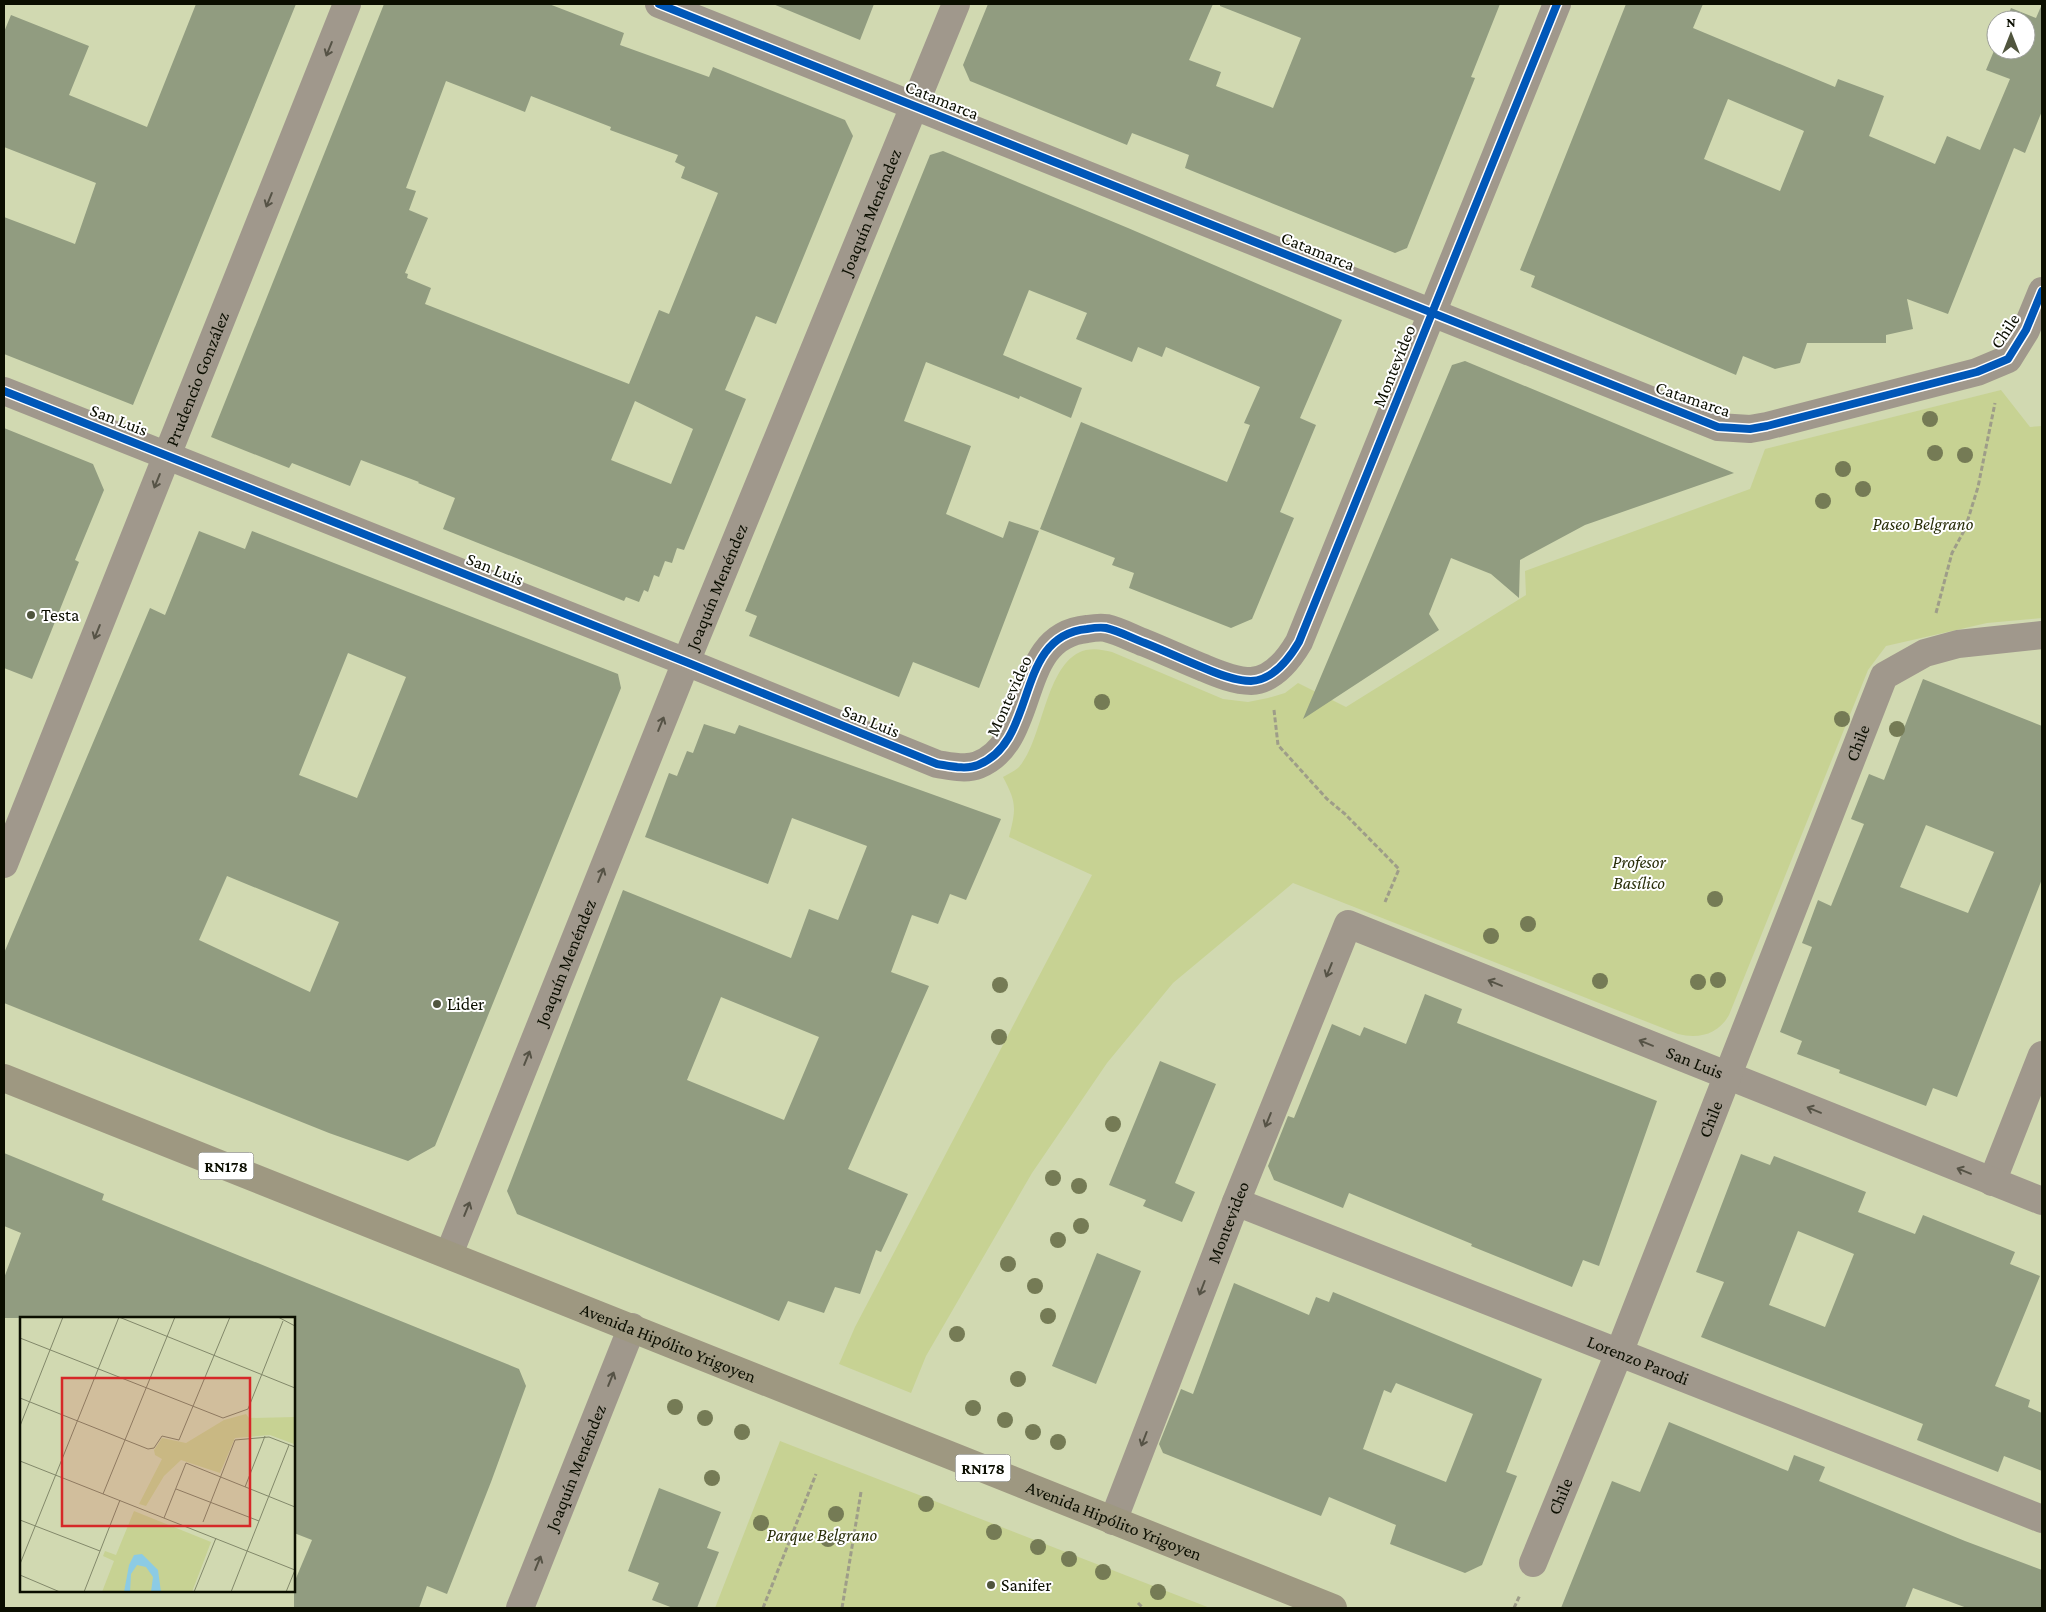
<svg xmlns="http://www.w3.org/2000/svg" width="2046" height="1612" font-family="'Crimson Pro',serif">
<rect width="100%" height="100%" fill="#d1d9b1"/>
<path fill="#c7d293" d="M2001 390 2030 427 2042 426V618L1987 623 1886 646 1868 670 1729 1015C1718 1035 1698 1039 1678 1034L1293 883 1173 983 1107 1063 1032 1173 926 1356 911 1393 839 1364 855 1327 1092 875 1009 837C1016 809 1017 803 1003 777 1008 774 1015 771 1019 767 1044 739 1045 660 1086 650 1095 648 1104 650 1112 652L1223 699 1248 702 1268 698 1285 693 1298 683 1346 707 1526 595 1525 571 1750 489 1765 449Z
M780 1441 1210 1608H715Z"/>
<path fill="#919c80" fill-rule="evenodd" d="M196 4H296L133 405 4 354V217L75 244 96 183 4 147V32L11 15 89 46 69 95 147 127Z
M384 4H549L624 33 620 45 709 77 713 67 845 120 853 136 776 324 756 316 725 390 746 399 684 550 677 548 672 563 665 561 659 577 654 575 648 592 644 590 639 602 626 597 624 601 443 529 455 498 418 483 419 482 361 460 350 486 292 463 289 468 211 437ZM446 81 525 112 531 96 611 127 610 130 678 155 675 162 685 167 681 178 718 193 669 314 659 310 629 384 425 304 431 288 407 278 408 274 405 273 428 218 409 210 416 191 406 188ZM635 401 693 429 671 484 611 460Z
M773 4H874L860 40Z
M988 4H1213L1189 60 1221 72 1216 86 1273 108 1301 38 1220 6V4H1500L1471 77 1475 78 1407 248 1395 253 1185 168 1189 155 1132 133 1127 145 970 81 963 65Z
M1626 4H1703L1693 28 1835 87 1838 79 1884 96 1869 136 1935 164 1947 136 1980 150 2010 79 1986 70 1996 46V50H2026V20H2006L2011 8 2036 18 2042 4V111L2025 153 2014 148 1948 314 1907 299 1913 329 1886 335V343H1807L1800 363 1775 369 1743 356 1736 375 1531 287 1535 276 1520 270ZM1728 99 1804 131 1780 191 1704 159Z
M943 151 1128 228 1342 320 1300 418 1316 425 1280 512 1294 518 1252 619 1231 628 1129 588 1134 573 1112 565 1115 558 1040 529 1081 422 1227 482 1250 425 1244 423 1260 387 1166 347 1162 357 1138 347 1132 362 1076 339 1087 313 1029 290 1003 355 1082 388 1071 418 1020 396 1019 399 926 362 904 421 971 446 946 514 1003 538 1009 521 1039 531 979 688 913 662 899 697 749 636 757 616 745 611 930 155Z
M1465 361 1734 473 1585 525 1520 560 1519 598 1491 574 1451 558 1429 614 1439 630 1303 719 1452 365Z
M4 428 93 464 104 490 75 560 79 562 32 679 4 668Z
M199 531 245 549 252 531 618 674 621 688 435 1146 408 1161 329 1133 4 1003V953L150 608 165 615ZM348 653 406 677 357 798 299 775ZM227 876 339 922 310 992 199 940Z
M1923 679 2042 726V879L1957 1097 1933 1088 1926 1106 1839 1073 1840 1070 1797 1054 1802 1041 1780 1032 1812 947 1802 943 1818 900 1831 906 1864 824 1851 819 1869 774 1884 780ZM1926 825 1994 852 1968 913 1900 887Z
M704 724 735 734 739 725 1001 819 966 900 950 894 938 924 912 915 891 972 929 986 848 1169 908 1194 881 1252 876 1250 860 1294 835 1287 824 1313 788 1301 779 1321 517 1214 507 1191 623 890 791 958 809 909 838 920 867 846 792 818 768 884 645 837 669 773 677 776 687 751 693 753ZM721 997 819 1037 784 1120 687 1080Z
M1425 994 1462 1009 1457 1023 1657 1101 1599 1266 1583 1260 1572 1287 1471 1246 1472 1244 1349 1193 1343 1208 1274 1180 1268 1166 1288 1116 1294 1118 1332 1024 1360 1036 1364 1027 1406 1044Z
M1160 1061 1216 1084 1175 1183 1195 1192 1182 1222 1143 1206 1146 1200 1109 1185Z
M4 1153 104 1194 102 1200 519 1369 526 1386 491 1482 447 1594 427 1586 419 1608H294V1583L312 1540 294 1533V1318H4V1278L21 1233 4 1226Z
M1741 1154 1770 1165 1774 1156 1866 1192 1858 1212 1915 1234 1923 1215 2015 1252 2010 1264 2040 1276 1995 1386 2030 1400 2028 1407 2042 1413V1471L2004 1456 1998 1472 1917 1440 1923 1424 1701 1337 1724 1282 1696 1272ZM1798 1231 1854 1254 1825 1327 1769 1305Z
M1097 1253 1141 1271 1096 1384 1052 1366Z
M1234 1283 1309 1315 1316 1297 1329 1302 1333 1292 1542 1379 1506 1472 1517 1476 1482 1565 1465 1573 1390 1544 1396 1525 1329 1497 1321 1516 1163 1453 1159 1444 1181 1389 1193 1394ZM1396 1383 1473 1414 1446 1482 1363 1449 1384 1390 1391 1393Z
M1669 1422 1788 1471 1794 1455 1825 1467 1819 1481 1965 1541 2042 1570V1608H1967L1913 1588 1905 1608H1561L1612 1481 1640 1492Z
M659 1488 721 1512 707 1548 719 1552 697 1608H673L652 1600 659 1583 628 1571Z"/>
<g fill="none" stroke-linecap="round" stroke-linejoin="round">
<path stroke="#9e9d89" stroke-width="3" stroke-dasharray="5 2.5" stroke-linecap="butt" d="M1936 613 1952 553 1965 529 1978 487 1995 403
M1274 710 1278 745 1327 799 1345 814 1399 869 1385 902
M1138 1603 1143 1608
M763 1608 816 1474
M842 1608 861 1492
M1514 1608 1520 1595"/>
<g stroke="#a0988c" stroke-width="28">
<path d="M659 4 1718 427 1750 429 1767 426 1977 372 2008 359 2026 330 2042 291"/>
<path d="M4 391 686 662 937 764C950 766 966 770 978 765 1039 741 1013 636 1087 629 1093 628 1100 627 1106 628 1119 631 1132 638 1145 643 1165 651 1184 660 1204 668 1218 674 1235 681 1251 681 1273 680 1289 659 1299 642L1557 4"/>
<path id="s1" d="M4 864 347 4"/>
<path d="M1992 1182 2042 1055"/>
<path id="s2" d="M1236 1202 2042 1519"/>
<path id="s3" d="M449 1254 686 662 956 4"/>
<path id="s4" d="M1113 1521 1236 1202 1348 924 2042 1201"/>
<path id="s5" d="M1533 1563 1619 1353 1884 676 1925 653 1958 644 2042 635"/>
<path id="s6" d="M520 1608 632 1327"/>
</g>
<path stroke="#9e9881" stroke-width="28" id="s7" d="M4 1078 1333 1608"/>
<defs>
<path id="cycleway" d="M659 4 1718 427 1750 429 1767 426 1977 372 2008 359 2026 330 2042 291
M4 391 686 662 937 764C950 766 966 770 978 765 1039 741 1013 636 1087 629 1093 628 1100 627 1106 628 1119 631 1132 638 1145 643 1165 651 1184 660 1204 668 1218 674 1235 681 1251 681 1273 680 1289 659 1299 642L1557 4"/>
</defs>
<use href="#cycleway" stroke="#fff" stroke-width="11"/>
<use href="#cycleway" stroke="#0057b8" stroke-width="8"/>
</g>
<g fill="#757b55">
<circle cx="1930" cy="419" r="8"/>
<circle cx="1935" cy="453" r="8"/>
<circle cx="1965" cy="455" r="8"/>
<circle cx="1843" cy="469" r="8"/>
<circle cx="1863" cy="489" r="8"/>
<circle cx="1823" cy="501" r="8"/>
<circle cx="1102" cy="702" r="8"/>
<circle cx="1842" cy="719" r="8"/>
<circle cx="1897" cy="729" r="8"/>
<circle cx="1715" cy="899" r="8"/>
<circle cx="1528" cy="924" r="8"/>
<circle cx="1491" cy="936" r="8"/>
<circle cx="1718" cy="980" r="8"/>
<circle cx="1600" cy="981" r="8"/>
<circle cx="1698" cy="982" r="8"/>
<circle cx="1000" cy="985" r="8"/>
<circle cx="999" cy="1037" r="8"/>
<circle cx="1113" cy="1124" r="8"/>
<circle cx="1053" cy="1178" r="8"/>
<circle cx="1079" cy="1186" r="8"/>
<circle cx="1081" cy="1226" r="8"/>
<circle cx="1058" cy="1240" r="8"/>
<circle cx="1008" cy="1264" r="8"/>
<circle cx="1035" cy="1286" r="8"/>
<circle cx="1048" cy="1316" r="8"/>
<circle cx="957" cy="1334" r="8"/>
<circle cx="1018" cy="1379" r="8"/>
<circle cx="675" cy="1407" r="8"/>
<circle cx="973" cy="1408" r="8"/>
<circle cx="705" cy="1418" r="8"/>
<circle cx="1005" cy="1420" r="8"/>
<circle cx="742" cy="1432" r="8"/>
<circle cx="1033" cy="1432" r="8"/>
<circle cx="1058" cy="1442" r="8"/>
<circle cx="712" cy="1478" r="8"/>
<circle cx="926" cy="1504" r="8"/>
<circle cx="836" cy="1514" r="8"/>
<circle cx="761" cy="1523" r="8"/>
<circle cx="994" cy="1532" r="8"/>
<circle cx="828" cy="1539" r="8"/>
<circle cx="1038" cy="1547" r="8"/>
<circle cx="1069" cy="1559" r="8"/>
<circle cx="1103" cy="1572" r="8"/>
<circle cx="1158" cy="1592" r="8"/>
</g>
<defs><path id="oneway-shaft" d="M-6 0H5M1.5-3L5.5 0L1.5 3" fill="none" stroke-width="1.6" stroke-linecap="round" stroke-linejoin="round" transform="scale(1.25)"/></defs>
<g stroke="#565346">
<use href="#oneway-shaft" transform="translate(329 49) rotate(112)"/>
<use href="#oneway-shaft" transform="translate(269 200) rotate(112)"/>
<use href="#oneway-shaft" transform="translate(157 481) rotate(112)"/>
<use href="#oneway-shaft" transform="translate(97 632) rotate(112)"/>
<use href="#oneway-shaft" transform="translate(661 724) rotate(-68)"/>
<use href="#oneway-shaft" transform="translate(601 875) rotate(-68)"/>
<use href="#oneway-shaft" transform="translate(1329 970) rotate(112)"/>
<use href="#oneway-shaft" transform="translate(1495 983) rotate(-158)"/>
<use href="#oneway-shaft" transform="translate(1646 1043) rotate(-158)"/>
<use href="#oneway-shaft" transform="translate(527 1058) rotate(-68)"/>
<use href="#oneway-shaft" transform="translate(1814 1110) rotate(-158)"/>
<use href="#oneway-shaft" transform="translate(1268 1120) rotate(112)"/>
<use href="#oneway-shaft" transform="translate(1964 1171) rotate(-158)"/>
<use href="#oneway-shaft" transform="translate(467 1209) rotate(-68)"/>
<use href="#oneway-shaft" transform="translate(1202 1288) rotate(111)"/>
<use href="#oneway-shaft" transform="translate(611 1379) rotate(-68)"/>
<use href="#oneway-shaft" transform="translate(1144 1439) rotate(111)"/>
<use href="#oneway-shaft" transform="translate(538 1563) rotate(-68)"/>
</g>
<g fill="#50553e" stroke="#fff" stroke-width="2">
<circle cx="31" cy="615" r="5"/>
<circle cx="437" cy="1004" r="5"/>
<circle cx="991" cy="1585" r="5"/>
</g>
<g text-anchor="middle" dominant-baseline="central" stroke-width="4" stroke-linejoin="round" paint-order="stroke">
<g fill="#fff" stroke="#54564c" stroke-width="1">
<rect x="198.5" y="1152.5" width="55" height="27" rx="4"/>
<rect x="955.5" y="1454.5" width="55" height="27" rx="4"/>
</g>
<g font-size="16" font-weight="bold" fill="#0b0e00">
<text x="226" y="1166">RN178</text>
<text x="983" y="1468">RN178</text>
</g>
<g font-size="18" fill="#0b0e00" stroke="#fff">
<text transform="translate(942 100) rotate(22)">Catamarca</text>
<text stroke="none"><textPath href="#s3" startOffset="1124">Joaquín Menéndez</textPath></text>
<text transform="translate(1318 251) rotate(22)">Catamarca</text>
<text transform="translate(2005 331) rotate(-56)">Chile</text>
<text transform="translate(1394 366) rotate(-68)">Montevideo</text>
<text stroke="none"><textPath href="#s1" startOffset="522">Prudencio González</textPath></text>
<text transform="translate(1693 399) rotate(19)">Catamarca</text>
<text transform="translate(119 420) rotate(21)">San Luis</text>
<text transform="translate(495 569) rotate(22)">San Luis</text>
<text stroke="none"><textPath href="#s3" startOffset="719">Joaquín Menéndez</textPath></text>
<text transform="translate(1009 696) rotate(-66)">Montevideo</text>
<text transform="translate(871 721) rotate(22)">San Luis</text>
<text stroke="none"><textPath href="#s5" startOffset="882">Chile</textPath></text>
<text stroke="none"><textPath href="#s3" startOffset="314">Joaquín Menéndez</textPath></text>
<text stroke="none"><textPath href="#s4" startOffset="1015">San Luis</textPath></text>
<text stroke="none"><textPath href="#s5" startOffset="478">Chile</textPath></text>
<text stroke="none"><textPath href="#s4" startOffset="320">Montevideo</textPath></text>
<text stroke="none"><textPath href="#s7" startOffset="715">Avenida Hipólito Yrigoyen</textPath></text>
<text stroke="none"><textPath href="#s2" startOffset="432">Lorenzo Parodi</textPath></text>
<text stroke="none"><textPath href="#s6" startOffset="151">Joaquín Menéndez</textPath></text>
<text stroke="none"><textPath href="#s5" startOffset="72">Chile</textPath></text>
<text stroke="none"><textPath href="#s7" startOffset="1195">Avenida Hipólito Yrigoyen</textPath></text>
</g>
<g font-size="18" font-style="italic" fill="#292e09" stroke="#fff">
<text x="1923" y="524">Paseo Belgrano</text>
<text x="1639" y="862">Profesor<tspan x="1639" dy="21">Basílico</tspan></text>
<text x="822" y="1535">Parque Belgrano</text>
</g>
<g font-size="18" fill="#0b0e00" stroke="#fff" text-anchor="start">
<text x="41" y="615">Testa</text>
<text x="447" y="1004">Lider</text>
<text x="1001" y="1585">Sanifer</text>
</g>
</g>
<g transform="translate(20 1317)">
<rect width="275" height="275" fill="#d1d9b1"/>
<path d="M226 97 229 101 275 100 274 127 250 118 215 121 200 156 161 143 144 159 126 189 119 187 142 142 135 138 134 133 142 121 166 126 204 103ZM114 194 191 225 172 275H82L94 244 83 239 85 234 96 238Z" fill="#c7d293"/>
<path d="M122 237 138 253 141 275H131L133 260 126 250 117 248 111 257 110 275H104L109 248 114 238Z" fill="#8ccbe4"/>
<path fill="none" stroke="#82886a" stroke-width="1" d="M99 0 275 71M258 0 275 9M0 21 203 101 228 92 263 4M0 81 128 132 134 131 142 119 159 123 210 0M0 109 43 0M0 144 275 253M225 170 245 119M156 172 239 204M83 177 155 0M144 201 166 146 275 190M0 203 80 234M183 205 215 123 249 120 275 130M0 247 99 0M0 258 40 275M64 275 100 183M174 275 196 221M211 275 269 128M266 275 275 253"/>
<path fill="#d62828" fill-opacity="0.15" stroke="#d62828" stroke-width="2.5" d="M42 61H230V209H42Z"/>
<rect width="275" height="275" fill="none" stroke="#0b0e00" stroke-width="2.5"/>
</g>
<rect width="2046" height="1612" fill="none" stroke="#0b0e00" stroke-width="10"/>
<g transform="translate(2011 35)"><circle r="24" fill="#ffffff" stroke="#9d9f99"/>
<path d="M0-4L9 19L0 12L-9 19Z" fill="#50553e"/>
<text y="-8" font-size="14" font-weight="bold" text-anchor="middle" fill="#0b0e00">N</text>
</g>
</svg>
